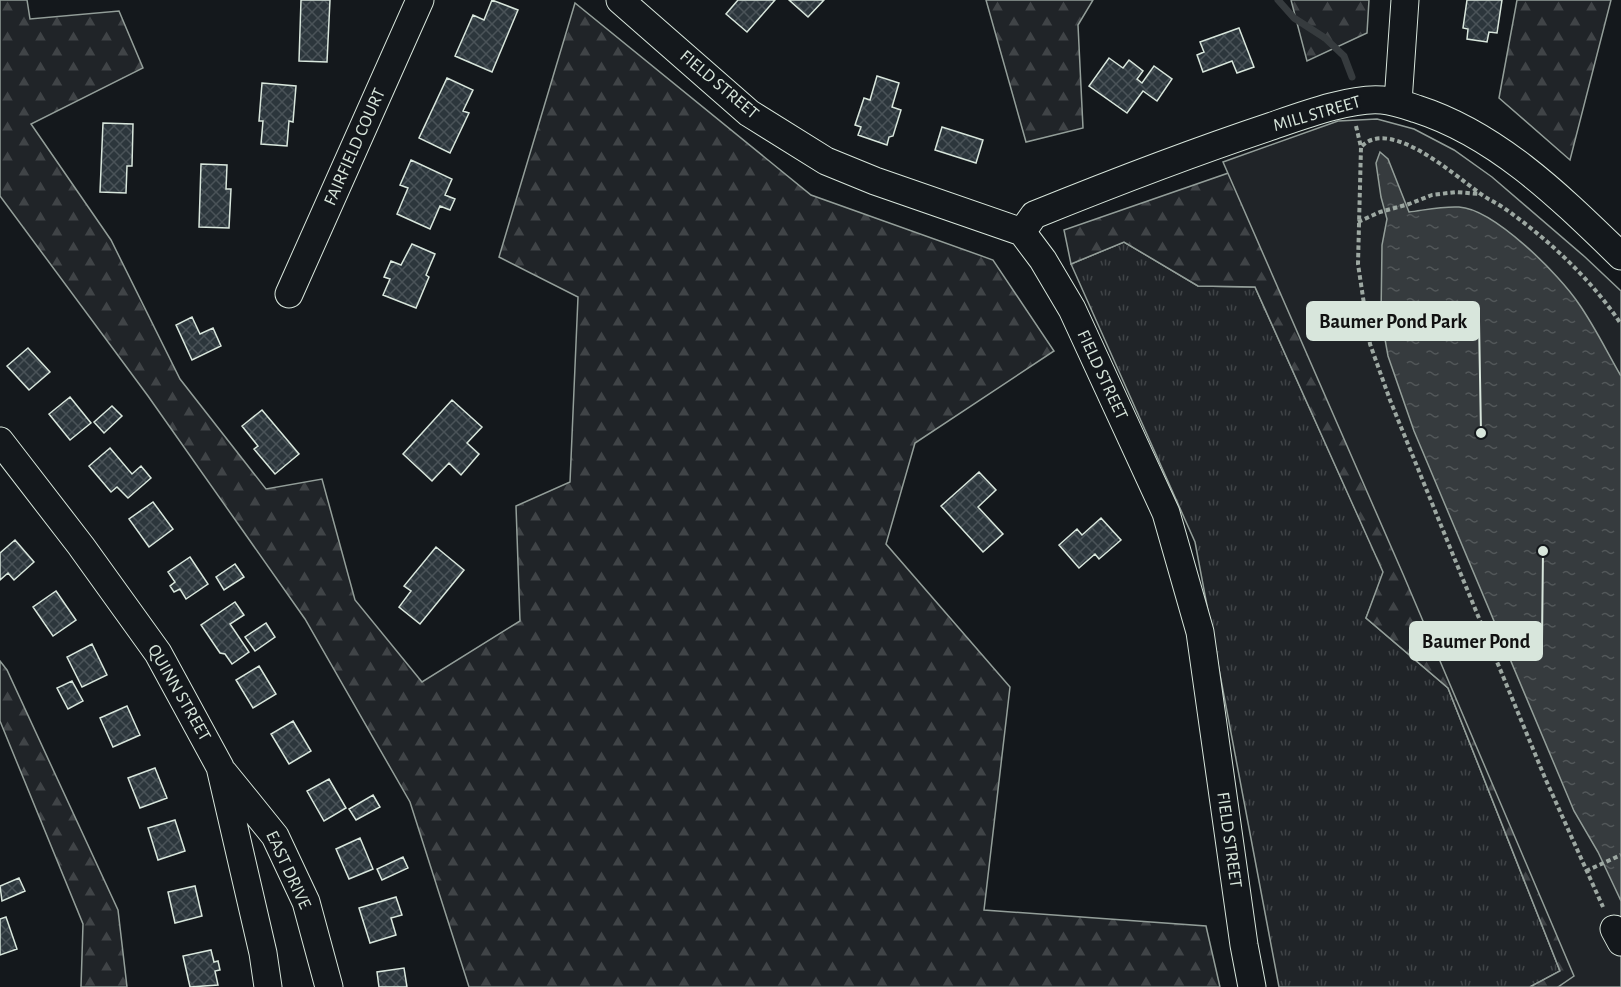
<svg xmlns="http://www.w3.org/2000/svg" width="1621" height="987" font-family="'Alegreya Sans',sans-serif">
<defs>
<pattern id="grass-tufts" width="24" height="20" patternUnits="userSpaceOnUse" patternTransform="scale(1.5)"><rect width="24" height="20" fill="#202428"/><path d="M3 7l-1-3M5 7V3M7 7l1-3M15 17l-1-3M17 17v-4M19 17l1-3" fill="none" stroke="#404447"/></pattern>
<pattern id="forest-firs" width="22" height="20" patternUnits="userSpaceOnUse" patternTransform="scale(1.5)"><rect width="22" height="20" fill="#202428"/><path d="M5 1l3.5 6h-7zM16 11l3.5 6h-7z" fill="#404447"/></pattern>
<pattern id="water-ripples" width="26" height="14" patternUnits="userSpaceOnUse" patternTransform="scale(1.5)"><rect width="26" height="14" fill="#363b3e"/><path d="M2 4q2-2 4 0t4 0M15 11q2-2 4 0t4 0" fill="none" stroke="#525759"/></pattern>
<pattern id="building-cross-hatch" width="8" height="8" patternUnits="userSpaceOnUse" patternTransform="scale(1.5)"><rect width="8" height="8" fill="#2c363c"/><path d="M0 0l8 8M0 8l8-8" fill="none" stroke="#4a5358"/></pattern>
</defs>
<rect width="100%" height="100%" fill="#14181c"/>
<path fill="url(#grass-tufts)" stroke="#939e99" stroke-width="1.5" d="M1124 242 1198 286 1255 287 1384 573 1366 618 1448 688 1560 971 1530 987H1279L1195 542 1071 264Z"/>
<path fill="url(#forest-firs)" stroke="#939e99" stroke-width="1.5" d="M0 0H27L30 19 119 11 143 68 31 124 111 240 180 379 266 489 322 479 355 600 422 682 520 621 516 506 570 482 578 297 499 257 575 3 811 195 993 260 1054 351 915 443 886 544 1010 687 984 910 1206 926 1220 987H469L410 802 305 619 148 396 0 196Z
M986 0H1093L1078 25 1083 128 1026 142Z
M1291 0H1369L1367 33 1307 61Z
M1517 0H1611L1570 160 1499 98Z
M1338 135 1621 987H1530L1560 971 1448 688 1366 618 1383 572 1255 287 1198 286 1124 242 1071 264 1064 230Z
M0 661 7 670 118 910 127 987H81L83 924 0 721Z"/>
<path fill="#202428" stroke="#939e99" stroke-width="1.5" d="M1377 119 1414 129 1454 150 1492 177 1585 257 1621 291V987H1558L1574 976 1403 574 1223 162 1338 121Z"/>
<path fill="url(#water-ripples)" stroke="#939e99" stroke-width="1.5" d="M1380 152 1388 159 1409 212C1425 210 1443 206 1459 207 1494 209 1560 275 1579 304 1595 327 1607 352 1621 376V901L1598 852 1574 811 1414 431 1388 356 1381 317 1382 245 1387 219 1381 197 1376 163Z"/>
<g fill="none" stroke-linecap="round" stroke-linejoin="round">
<path stroke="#363b3e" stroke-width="7" d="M1278 0 1294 18 1325 38 1344 56 1352 77"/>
</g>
<path fill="url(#building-cross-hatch)" stroke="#d8e6dc" stroke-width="1.5" d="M301 0H330L327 62 299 61Z
M492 0 518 10 492 72 455 56 473 15 484 20Z
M738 0H775L747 32 726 14Z
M789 0H824L808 17Z
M1467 0H1502L1497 33 1489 32 1487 42 1467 39 1468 29 1463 28Z
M1239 28 1254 67 1237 73 1232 61 1203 72 1197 55 1204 52 1200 42Z
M1109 58 1123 68 1129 60 1143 71 1137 79 1142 83 1154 66 1172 79 1157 101 1143 91 1127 113 1089 86Z
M877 76 899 83 892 107 901 110 893 136 889 137 887 145 858 135 861 127 855 125 864 98 870 100Z
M447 78 473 90 463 111 469 113 450 153 419 138Z
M262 83 296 86 293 122 289 121 287 146 261 144 263 121H259Z
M103 123 133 124 132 166H127L126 193 100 192Z
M942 127 983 140 976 163 935 150Z
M411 160 452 179 445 195 455 199 450 210 440 206 430 229 397 214 408 188 400 185Z
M201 164 227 165 226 189H231L229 228 199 227Z
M412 244 435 254 426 275 429 277 416 308 383 295 390 279 384 277 391 261 401 265Z
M192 317 200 334 213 328 221 346 192 360 176 325Z
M28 348 50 372 29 390 7 366Z
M70 397 91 423 70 440 49 414Z
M452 400 482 427 467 443 479 454 461 475 449 463 432 481 403 454Z
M112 406 122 416 104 433 94 422Z
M262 410 299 454 275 474 254 449 258 446 242 426Z
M110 448 132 474 141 466 151 478 128 498 117 487 111 492 89 466Z
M979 472 996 490 978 507 1003 534 983 552 941 506Z
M153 502 173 529 149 547 129 519Z
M1101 518 1121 540 1099 559 1095 554 1079 568 1059 545 1077 529 1082 535Z
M15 540 34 562 14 580 8 573 0 580V553Z
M436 547 464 570 420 624 399 607 411 591 404 586Z
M190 557 208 584 186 599 180 589 174 592 170 586 175 582 168 572Z
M235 564 244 577 224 590 216 577Z
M56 591 76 620 53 636 33 607Z
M235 602 244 615 230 624 249 652 232 664 225 654 220 653 201 625Z
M266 623 275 637 255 651 245 637Z
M92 644 107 675 82 687 67 657Z
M259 666 276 694 253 708 236 680Z
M72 681 83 701 68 709 57 688Z
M127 706 140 735 113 747 100 718Z
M293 721 311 751 289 764 271 734Z
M155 768 167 798 140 808 128 778Z
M329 779 346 808 324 821 307 791Z
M373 795 380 807 356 820 349 809Z
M175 820 185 851 158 860 148 828Z
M360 838 373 869 349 879 336 849Z
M403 857 408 868 382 880 377 869Z
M19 878 25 891 2 901 0 886Z
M195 886 202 916 175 923 168 892Z
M396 897 402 915 391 918 396 935 370 943 359 908Z
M6 917 17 949 0 955V919Z
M211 950 214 962 218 961 220 970 215 971 218 985 190 987 183 956Z
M404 968 407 987H379L377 972Z"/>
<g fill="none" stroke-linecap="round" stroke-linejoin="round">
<defs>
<path id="minor" d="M620 0 749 113 826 161 875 181 1022 232 1043 260 1072 309 1166 513 1200 632 1244 945 1252 987
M1398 102 1405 0
M1022 232 1034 215C1113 183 1191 153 1272 126 1301 116 1352 97 1382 100 1394 101 1405 105 1417 109 1498 135 1561 198 1621 256
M289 294 420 0
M0 441 81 546 158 653 220 767 263 953 268 987
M224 773 275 836 306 902 329 987
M1614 929 1621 942"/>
</defs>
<use href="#minor" stroke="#d8e6dc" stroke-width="29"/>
<path stroke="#9da8a2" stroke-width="4" stroke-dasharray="4.5 3" stroke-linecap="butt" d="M1356 126 1361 147 1358 264 1370 344 1390 400 1462 577 1545 778 1603 907
M1362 146C1390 118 1453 174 1477 191 1485 198 1495 202 1504 208 1548 239 1591 279 1621 324
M1358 222 1380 212 1409 204 1432 195 1456 192 1479 194
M1586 871 1621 855"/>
<use href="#minor" stroke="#14181c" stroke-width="27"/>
</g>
<g text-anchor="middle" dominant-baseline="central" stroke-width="4.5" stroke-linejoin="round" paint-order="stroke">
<g font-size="18" fill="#d8e6dc" stroke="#14181c">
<text transform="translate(719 85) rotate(40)">FIELD STREET</text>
<text transform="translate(1317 114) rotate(-16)">MILL STREET</text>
<text transform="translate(355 147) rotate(-66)">FAIRFIELD COURT</text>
<text transform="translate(1102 375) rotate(65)">FIELD STREET</text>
<text transform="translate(179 693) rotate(60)">QUINN STREET</text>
<text transform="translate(1229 840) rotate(82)">FIELD STREET</text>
<text transform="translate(288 870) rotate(65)">EAST DRIVE</text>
</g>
</g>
<path fill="none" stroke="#d8e6dc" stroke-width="2" d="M1481 433L1479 321M1543 551L1542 641"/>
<g fill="#d8e6dc" stroke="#14181c" stroke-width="2">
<circle cx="1481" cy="433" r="6"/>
<circle cx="1543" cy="551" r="6"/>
</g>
<g fill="#d8e6dc" stroke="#d8e6dc" stroke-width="2">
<rect x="1307" y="302" width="172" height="38" rx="6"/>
<rect x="1410" y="622" width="132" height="38" rx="6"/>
</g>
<g font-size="20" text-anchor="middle" font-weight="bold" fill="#111">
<text x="1393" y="328">Baumer Pond Park</text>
<text x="1476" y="648">Baumer Pond</text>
</g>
</svg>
